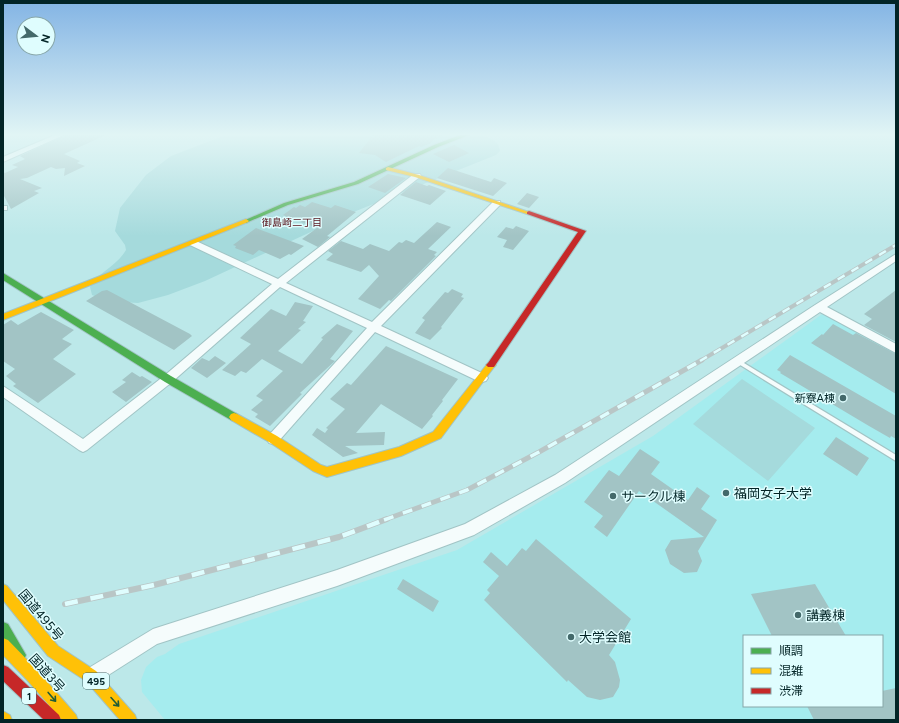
<svg xmlns="http://www.w3.org/2000/svg" width="899" height="723" font-family="Figtree,'Noto Sans JP',sans-serif">
<rect width="100%" height="100%" fill="#bce8e9"/>
<path fill="#a5ecee" fill-rule="evenodd" d="M825 312 896 352V720H165L142 692 141 680 146 667 157 657 165 654 179 644 457 550 653 436ZM744 636H882V706H744Z"/>
<path fill="#a5dadc" d="M226 135H481C490 139 499 140 500 151L496 155 356 211 205 281 168 295 138 303 107 301 92 295 90 287C97 273 117 266 126 250L125 245 115 231 120 208 146 175 171 156Z
M742 379 815 428 768 481 693 424Z"/>
<path fill="#a2c4c5" d="M65 135H106L64 154 80 161 77 163 85 166 64 176 65 168 56 169 51 167 27 178 20 179 42 188 34 191 39 193 11 209 3 194V172L5 173 18 167 12 165 25 159 20 156Z
M373 135H443L433 140 431 143 421 147 419 146 386 162 375 155 359 153Z
M454 145 469 153 449 162 433 154Z
M448 168 491 182 494 178 507 183 493 196 437 178Z
M388 174 406 178 385 193 368 187Z
M416 182 427 186 429 185 446 191 430 205 400 195Z
M527 193 539 197 529 208 517 204Z
M312 202 331 208 335 205 356 212 327 236 330 237 318 247 302 239 317 228 283 215 294 207 296 208 300 205 305 207Z
M437 222 451 227 428 249 437 252 434 255 436 256 391 301 389 300 380 309 358 299 379 276 369 265 361 272 326 260 333 254 328 251 341 241 363 249 370 244 389 251 399 242 402 243 406 240 414 243Z
M516 226 529 231 513 250 503 247 507 240 497 237 506 227 513 229Z
M256 228 261 230 304 246 291 255 289 254 280 259 259 250 253 255 235 248 236 246 233 245Z
M452 289 463 294 461 297 464 298 441 327 442 328 430 340 415 333 425 320 422 318 445 292 448 293Z
M107 290 190 334 192 336 174 350 86 301 102 291Z
M896 290V342L864 325 872 319 864 314Z
M295 302 313 306 303 321 306 322 298 329 301 330 278 351 302 364 323 339 321 338 337 324 353 331 330 359 335 361 300 393 302 394 270 426 255 417 258 414 251 410 263 400 256 396 283 371 262 359 246 373 241 371 235 376 222 370 251 344 240 338 271 309 286 316Z
M41 312 74 330 62 339 72 344 53 359 76 374 38 403 13 386 16 384 6 376 15 369 3 361V325L11 320 18 325Z
M833 324 853 335 856 333 896 354V394L811 343 822 334 823 335Z
M386 346 458 379 442 400 443 401 432 415 433 416 422 429 381 404 356 433 385 432 384 445 345 446 358 453 343 457 312 435 317 428 325 433 328 429 326 428 345 409 330 399 347 383 351 385Z
M790 355 896 416V439L891 436 890 438 869 426 780 373 781 372 777 370Z
M215 356 226 363 207 378 191 368 202 358 209 361Z
M132 372 140 377 142 376 152 382 126 402 112 392 126 382 122 380Z
M836 437 869 458 857 476 823 454Z
M640 449 660 462 651 474 688 500 697 487 710 496 701 509 717 520 698 551 702 561 697 572 684 573 670 564 665 550 671 540 704 537 639 491 607 537 594 527 603 516 584 502 609 470 619 476Z
M536 539 631 619 609 655 615 662 620 680 619 687 613 697 600 700 587 697 568 680 567 682 484 600 490 593 487 590 499 576 483 562 491 552 507 566 522 548 526 551Z
M403 579 439 601 433 612 397 589Z
M815 584 846 636H772L751 594Z
M896 688V720H814L807 706H882V691Z"/>
<g fill="none" stroke-linecap="round" stroke-linejoin="round">
<defs>
<path id="lane" d="M739 360 896 455V461L737 363 736 362 737 361Z"/>
<path id="street" d="M55 135H64L3 162V157Z
M414 174H420L421 176 286 283 372 322 494 201H500V205L381 326 486 375 488 378 486 381 482 382 478 381 375 332 277 443 273 444 269 443 267 439 269 435 367 328 280 287 172 382 87 450 83 452 79 450 3 397V386L83 439 164 376 272 284 190 245 189 243 190 241H196L278 279Z
M3 206H7V210H3Z
M896 254V261L827 307 896 344V353L820 312 565 483 474 535 337 586 157 644 99 681 93 683 87 681 85 675 87 669 153 629 337 570 465 524 555 475 815 305Z"/>
<path id="fast" d="M460 135H469L438 147 358 184 288 205 248 222 246 223 243 221 284 203 354 182 434 145Z
M3 273 171 376 237 414 239 417 237 420 234 421 231 420 165 382 3 280Z
M3 622 8 624 26 655 24 660 19 662 14 660 3 641Z"/>
<path id="slow" d="M388 167 419 175 532 213 531 214H527L415 177 386 170V168Z
M246 219 249 221 248 222 3 320V314Z
M491 362 494 363 496 365 494 367 441 438 401 456 327 477 313 471 269 442 231 420 229 417 231 414 234 413 237 414 277 436 321 465 327 467 399 447 433 432 488 363Z
M3 584 7 586 58 646 96 671 135 715 137 720H120L86 681 48 656 3 600Z
M3 638 8 640 37 670 76 715 78 720H62L27 680 3 655Z
M3 711 10 715 12 720H3Z"/>
<path id="jam" d="M529 211 586 231 494 367H488L486 365 488 363 578 232 527 214V212Z
M3 665 8 667 59 715 61 720H44L3 681Z"/>
</defs>
<use href="#lane" stroke="#a1c4c5" stroke-width="2.5"/>
<use href="#street" stroke="#a1c4c5" stroke-width="2"/>
<use href="#fast" stroke="#a1c4c5" stroke-width="2"/>
<use href="#slow" stroke="#a1c4c5" stroke-width="2"/>
<use href="#jam" stroke="#a1c4c5" stroke-width="2"/>
<use href="#lane" fill="#f5fcfc" fill-rule="evenodd"/>
<use href="#street" fill="#f5fcfc" fill-rule="evenodd"/>
<use href="#fast" fill="#4caf50" fill-rule="evenodd"/>
<use href="#slow" fill="#ffc107" fill-rule="evenodd"/>
<use href="#jam" fill="#c62828" fill-rule="evenodd"/>
<defs>
<path id="rail-far2" d="M700 361 896 245"/>
<path id="rail-far1" d="M384 520 467 490 539 452 702 360"/>
<path id="rail" d="M65 604 154 585 339 537 387 519"/>
</defs>
<use href="#rail-far2" stroke="#b9c6c6" stroke-width="4"/>
<use href="#rail-far1" stroke="#b9c6c6" stroke-width="5"/>
<use href="#rail" stroke="#b9c6c6" stroke-width="6"/>
<use href="#rail-far2" stroke="#dffdfe" stroke-width="2.5" stroke-dasharray="8" stroke-linecap="butt"/>
<use href="#rail-far1" stroke="#dffdfe" stroke-width="3.5" stroke-dasharray="10" stroke-linecap="butt"/>
<use href="#rail" stroke="#dffdfe" stroke-width="4.5" stroke-dasharray="13" stroke-linecap="butt"/>
</g>
<defs><path id="oneway-shaft" d="M-6 0H5M1.5-3L5.5 0L1.5 3" fill="none" stroke-width="1.6" stroke-linecap="round" stroke-linejoin="round"/></defs>
<g stroke="#205c37">
<use href="#oneway-shaft" transform="translate(52 697) rotate(50)"/>
<use href="#oneway-shaft" transform="translate(115 702) rotate(48)"/>
</g>
<linearGradient id="sky" x2="0" y2="1"><stop stop-color="#83b4e4"/><stop offset="0.57" stop-color="#e1f5f5"/><stop offset="1" stop-color="#e1f5f5" stop-opacity="0"/></linearGradient>
<rect width="899" height="236" fill="url(#sky)"/>
<g fill="#43696a" stroke="#dffdfe" stroke-width="1.5">
<circle cx="843" cy="398" r="4"/>
<circle cx="726" cy="493" r="4"/>
<circle cx="613" cy="496" r="4"/>
<circle cx="798" cy="615" r="4"/>
<circle cx="571" cy="637" r="4"/>
</g>
<g text-anchor="middle" dominant-baseline="central" stroke-width="3" stroke-linejoin="round" paint-order="stroke">
<g font-size="10" fill="#59141c" stroke="#dffdfe">
<text x="292" y="222">御島崎二丁目</text>
</g>
<g fill="#dffdfe" stroke="#446567" stroke-width="1">
<rect x="83" y="673" width="26" height="16" rx="3"/>
<rect x="22" y="688" width="14" height="16" rx="3"/>
</g>
<g font-size="10" font-weight="bold" fill="#022426">
<text x="96" y="681">495</text>
<text x="29" y="696">1</text>
</g>
<g font-size="11" fill="#022426" stroke="#dffdfe" text-anchor="end">
<text x="835" y="398">新寮A棟</text>
</g>
<g font-size="13" fill="#022426" stroke="#dffdfe" text-anchor="start">
<text x="734" y="493">福岡女子大学</text>
<text x="621" y="496">サークル棟</text>
<text x="806" y="615">講義棟</text>
<text x="579" y="637">大学会館</text>
</g>
<g font-size="13" fill="#022426" stroke="#dffdfe">
<text transform="translate(41 615) rotate(50)">国道495号</text>
<text transform="translate(47 673) rotate(48)">国道3号</text>
</g>
</g>
<rect width="899" height="723" fill="none" stroke="#022426" stroke-width="8"/>
<rect x="743" y="635" width="140" height="72" fill="#dffdfe" stroke="#87a6a8"/>
<rect x="751" y="648" width="20" height="6" fill="#4caf50" stroke="#87a6a8"/>
<text x="779" y="655" font-size="12" fill="#022426">順調</text>
<rect x="751" y="668" width="20" height="6" fill="#ffc107" stroke="#87a6a8"/>
<text x="779" y="675" font-size="12" fill="#022426">混雑</text>
<rect x="751" y="688" width="20" height="6" fill="#c62828" stroke="#87a6a8"/>
<text x="779" y="695" font-size="12" fill="#022426">渋滞</text>
<g transform="translate(36 36) rotate(106)"><circle r="19" fill="#dffdfe" stroke="#87a6a8"/>
<path d="M0-3L7 15L0 10L-7 15Z" fill="#43696a"/>
<text y="-6" font-size="11" font-weight="bold" text-anchor="middle" fill="#022426">N</text>
</g>
</svg>
